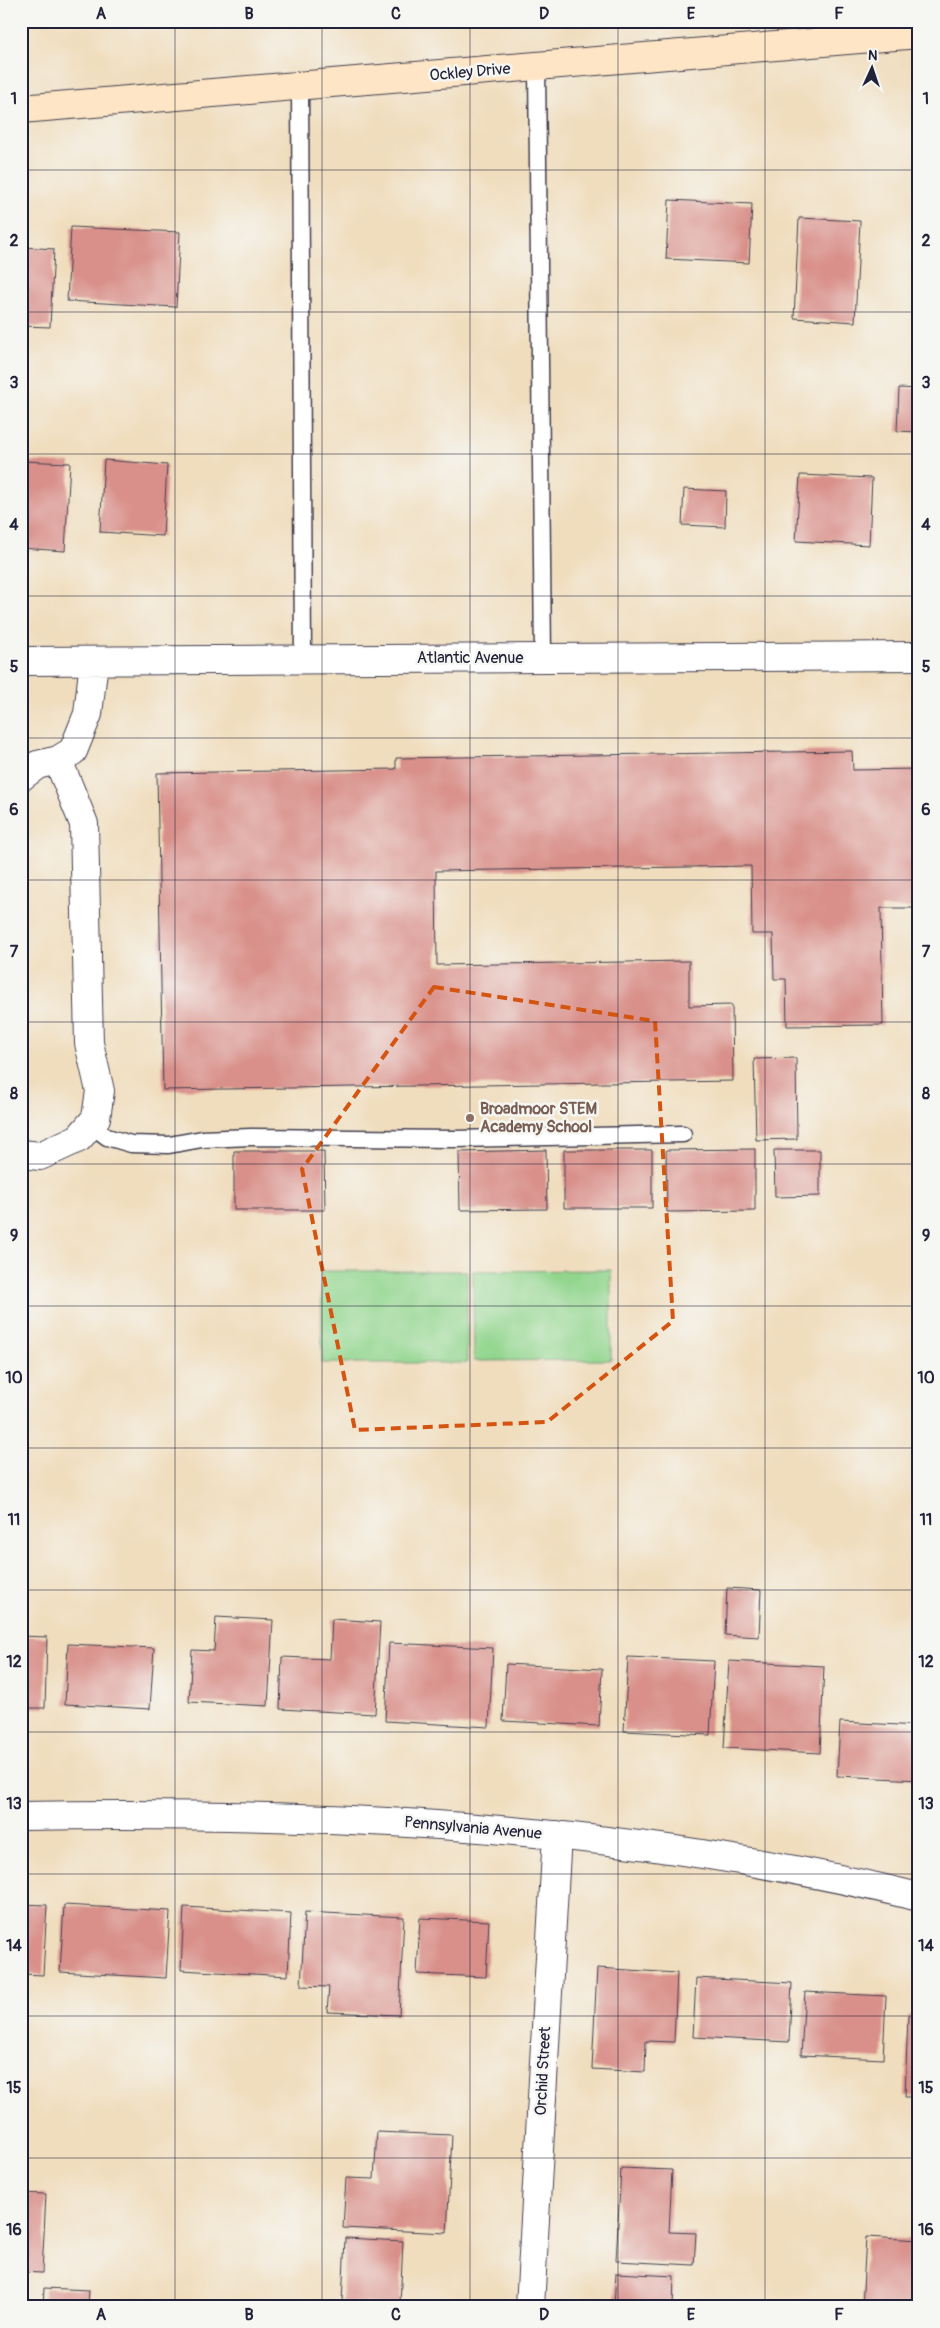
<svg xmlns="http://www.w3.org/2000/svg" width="940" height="2328" font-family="Pangolin,sans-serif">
<rect width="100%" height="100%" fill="#f6f6f2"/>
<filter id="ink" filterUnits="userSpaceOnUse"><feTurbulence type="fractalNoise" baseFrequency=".02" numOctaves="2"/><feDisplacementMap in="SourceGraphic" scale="10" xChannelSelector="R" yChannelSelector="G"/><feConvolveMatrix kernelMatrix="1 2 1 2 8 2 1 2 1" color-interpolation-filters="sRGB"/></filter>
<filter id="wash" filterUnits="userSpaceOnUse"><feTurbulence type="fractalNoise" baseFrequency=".0096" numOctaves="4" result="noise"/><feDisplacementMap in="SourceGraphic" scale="20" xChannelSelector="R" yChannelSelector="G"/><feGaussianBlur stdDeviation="1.12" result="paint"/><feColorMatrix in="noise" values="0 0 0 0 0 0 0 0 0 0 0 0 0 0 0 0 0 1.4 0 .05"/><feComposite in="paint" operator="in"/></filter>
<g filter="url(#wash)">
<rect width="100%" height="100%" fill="#f0ddbd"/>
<path fill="#91d58d" stroke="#5a7c64" d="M611 1270V1360L474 1361 473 1271Z
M321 1271H467V1363H322Z"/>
<g id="blocks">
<path fill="#d9908a" d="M669 200 752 204 749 263 666 259Z
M799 218 860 221 855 322 794 318Z
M71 227 180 232 176 307 67 301Z
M21 247 54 249 50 327 21 326Z
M899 388 919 389V432L897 431Z
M104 460 167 465 163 536 100 532Z
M21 461 70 463 65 551 21 548Z
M800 475 872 478 869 545 796 541Z
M684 489 726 491 725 527 682 525Z
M917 506H919V546H915Z
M852 751 853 770 919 769V908H881L883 1025 787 1026 786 979H774L773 934H752L751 866 436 871 437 965 689 961V1006L732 1005 733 1081 163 1090 157 773 396 769V758Z
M796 1058 797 1139 756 1140 754 1059Z
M755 1149V1211L667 1212 666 1150Z
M546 1150 547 1209 460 1210 459 1152Z
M564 1150H652V1208H564Z
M774 1150H820V1196L775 1197Z
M234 1151H324L325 1210H234Z
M727 1588 761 1590 759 1637 725 1635Z
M216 1617 273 1620 268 1706 189 1702 192 1650 214 1651Z
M332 1619 380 1622 375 1714 280 1709 282 1657 330 1659Z
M21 1636 47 1637 45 1708H21Z
M389 1643 493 1648 489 1727 385 1721Z
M68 1644 154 1648 150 1709 65 1704Z
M628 1657 714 1661 710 1735 624 1731Z
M729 1661 824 1666 820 1753 724 1748Z
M506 1664 602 1669 599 1726 503 1721Z
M840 1722 919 1726V1780L837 1776Z
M21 1904 47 1905 43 1975 21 1974Z
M64 1905 170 1911 166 1978 60 1972Z
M184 1907 291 1913 288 1976 181 1970Z
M305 1912 404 1917 399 2015 327 2012 329 1987 301 1986Z
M420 1918 489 1921 486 1977 417 1974Z
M597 1968 677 1973 674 2042 646 2041 645 2072 592 2069Z
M696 1978 792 1983 789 2042 693 2037Z
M805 1992 886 1996 883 2059 801 2055Z
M908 2015 919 2016V2097H905Z
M377 2132 452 2135 447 2233 343 2228 346 2178 374 2179Z
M621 2168 672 2170 669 2232 696 2233 694 2265 616 2261Z
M21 2193 46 2194 42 2273 21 2272Z
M866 2237 919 2240V2307H862Z
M345 2238 403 2241 400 2305 342 2302Z
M616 2273 674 2276 673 2307H614Z
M44 2288 89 2290 88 2307H43Z"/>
</g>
</g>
<g filter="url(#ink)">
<use href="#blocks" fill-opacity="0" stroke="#413e4e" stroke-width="1"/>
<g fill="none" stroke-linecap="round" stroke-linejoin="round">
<defs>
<path id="lane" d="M537 66 543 658
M300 86 303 659
M90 1124 107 1137 131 1144 169 1145 202 1139 251 1137 454 1139 683 1134"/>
<path id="street" d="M21 661 919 656
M21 777 37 765 58 760 73 751 88 714 94 661
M21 1154 40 1156 79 1138 96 1118 100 1091 89 1043 84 824 58 760
M21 1816C322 1811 626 1825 919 1897
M530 2307 557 1835"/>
<path id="secondary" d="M21 109 919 34"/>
</defs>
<use href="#lane" stroke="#413e4e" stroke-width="19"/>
<use href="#street" stroke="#413e4e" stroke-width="30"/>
<use href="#secondary" stroke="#413e4e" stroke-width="30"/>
<use href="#lane" stroke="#fff" stroke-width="16"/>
<use href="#street" stroke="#fff" stroke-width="28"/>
<use href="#secondary" stroke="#fee5c5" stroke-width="28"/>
</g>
</g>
<path fill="none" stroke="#d45411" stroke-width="4" stroke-dasharray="10 6" stroke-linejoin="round" d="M434 987 655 1021 673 1321 547 1422 355 1430 302 1169Z"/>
<path fill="none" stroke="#22223b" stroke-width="1" stroke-opacity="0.55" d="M175 21V2307M322 21V2307M470 21V2307M618 21V2307M765 21V2307M21 170H919M21 312H919M21 454H919M21 596H919M21 738H919M21 880H919M21 1022H919M21 1164H919M21 1306H919M21 1448H919M21 1590H919M21 1732H919M21 1874H919M21 2016H919M21 2158H919"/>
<circle fill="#8d6e63" stroke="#f6f6f2" stroke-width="2" cx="470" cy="1118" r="5"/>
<g text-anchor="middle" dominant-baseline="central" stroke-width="5" stroke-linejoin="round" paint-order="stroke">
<g font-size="16" fill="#22223b" stroke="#f6f6f2">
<text transform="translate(470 72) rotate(-5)">Ockley Drive</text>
<text x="470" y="658">Atlantic Avenue</text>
<text transform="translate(473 1828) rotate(5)">Pennsylvania Avenue</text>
<text transform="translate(543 2071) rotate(-87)">Orchid Street</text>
</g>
<g font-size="16" font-weight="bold" fill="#785e54" stroke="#f6f6f2" text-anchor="start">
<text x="480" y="1109">Broadmoor STEM<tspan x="480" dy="18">Academy School</tspan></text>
</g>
</g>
<rect width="940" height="2328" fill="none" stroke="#f6f6f2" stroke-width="55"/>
<g transform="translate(872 68) rotate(3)" stroke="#f6f6f2" stroke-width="4" paint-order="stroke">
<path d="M0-4L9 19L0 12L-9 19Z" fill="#22223b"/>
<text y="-8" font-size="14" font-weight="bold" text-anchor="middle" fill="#22223b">N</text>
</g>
<rect x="28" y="28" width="884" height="2272" fill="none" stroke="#22223b" stroke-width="2"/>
<g font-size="16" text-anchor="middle" font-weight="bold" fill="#22223b">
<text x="101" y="19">A</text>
<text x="249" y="19">B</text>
<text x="396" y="19">C</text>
<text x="544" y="19">D</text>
<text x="691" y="19">E</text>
<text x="839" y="19">F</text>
<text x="14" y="104">1</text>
<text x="926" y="104">1</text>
<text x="14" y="246">2</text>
<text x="926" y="246">2</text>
<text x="14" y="388">3</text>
<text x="926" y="388">3</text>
<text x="14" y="530">4</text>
<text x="926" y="530">4</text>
<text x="14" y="672">5</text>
<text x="926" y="672">5</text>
<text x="14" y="815">6</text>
<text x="926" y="815">6</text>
<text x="14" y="957">7</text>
<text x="926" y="957">7</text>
<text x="14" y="1099">8</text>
<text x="926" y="1099">8</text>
<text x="14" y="1241">9</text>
<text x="926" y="1241">9</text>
<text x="14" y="1383">10</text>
<text x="926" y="1383">10</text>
<text x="14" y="1525">11</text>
<text x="926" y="1525">11</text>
<text x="14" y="1667">12</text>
<text x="926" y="1667">12</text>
<text x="14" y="1809">13</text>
<text x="926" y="1809">13</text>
<text x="14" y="1951">14</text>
<text x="926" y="1951">14</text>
<text x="14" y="2093">15</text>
<text x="926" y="2093">15</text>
<text x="14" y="2235">16</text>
<text x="926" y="2235">16</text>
<text x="101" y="2320">A</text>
<text x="249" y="2320">B</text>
<text x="396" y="2320">C</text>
<text x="544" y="2320">D</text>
<text x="691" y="2320">E</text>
<text x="839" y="2320">F</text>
</g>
</svg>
